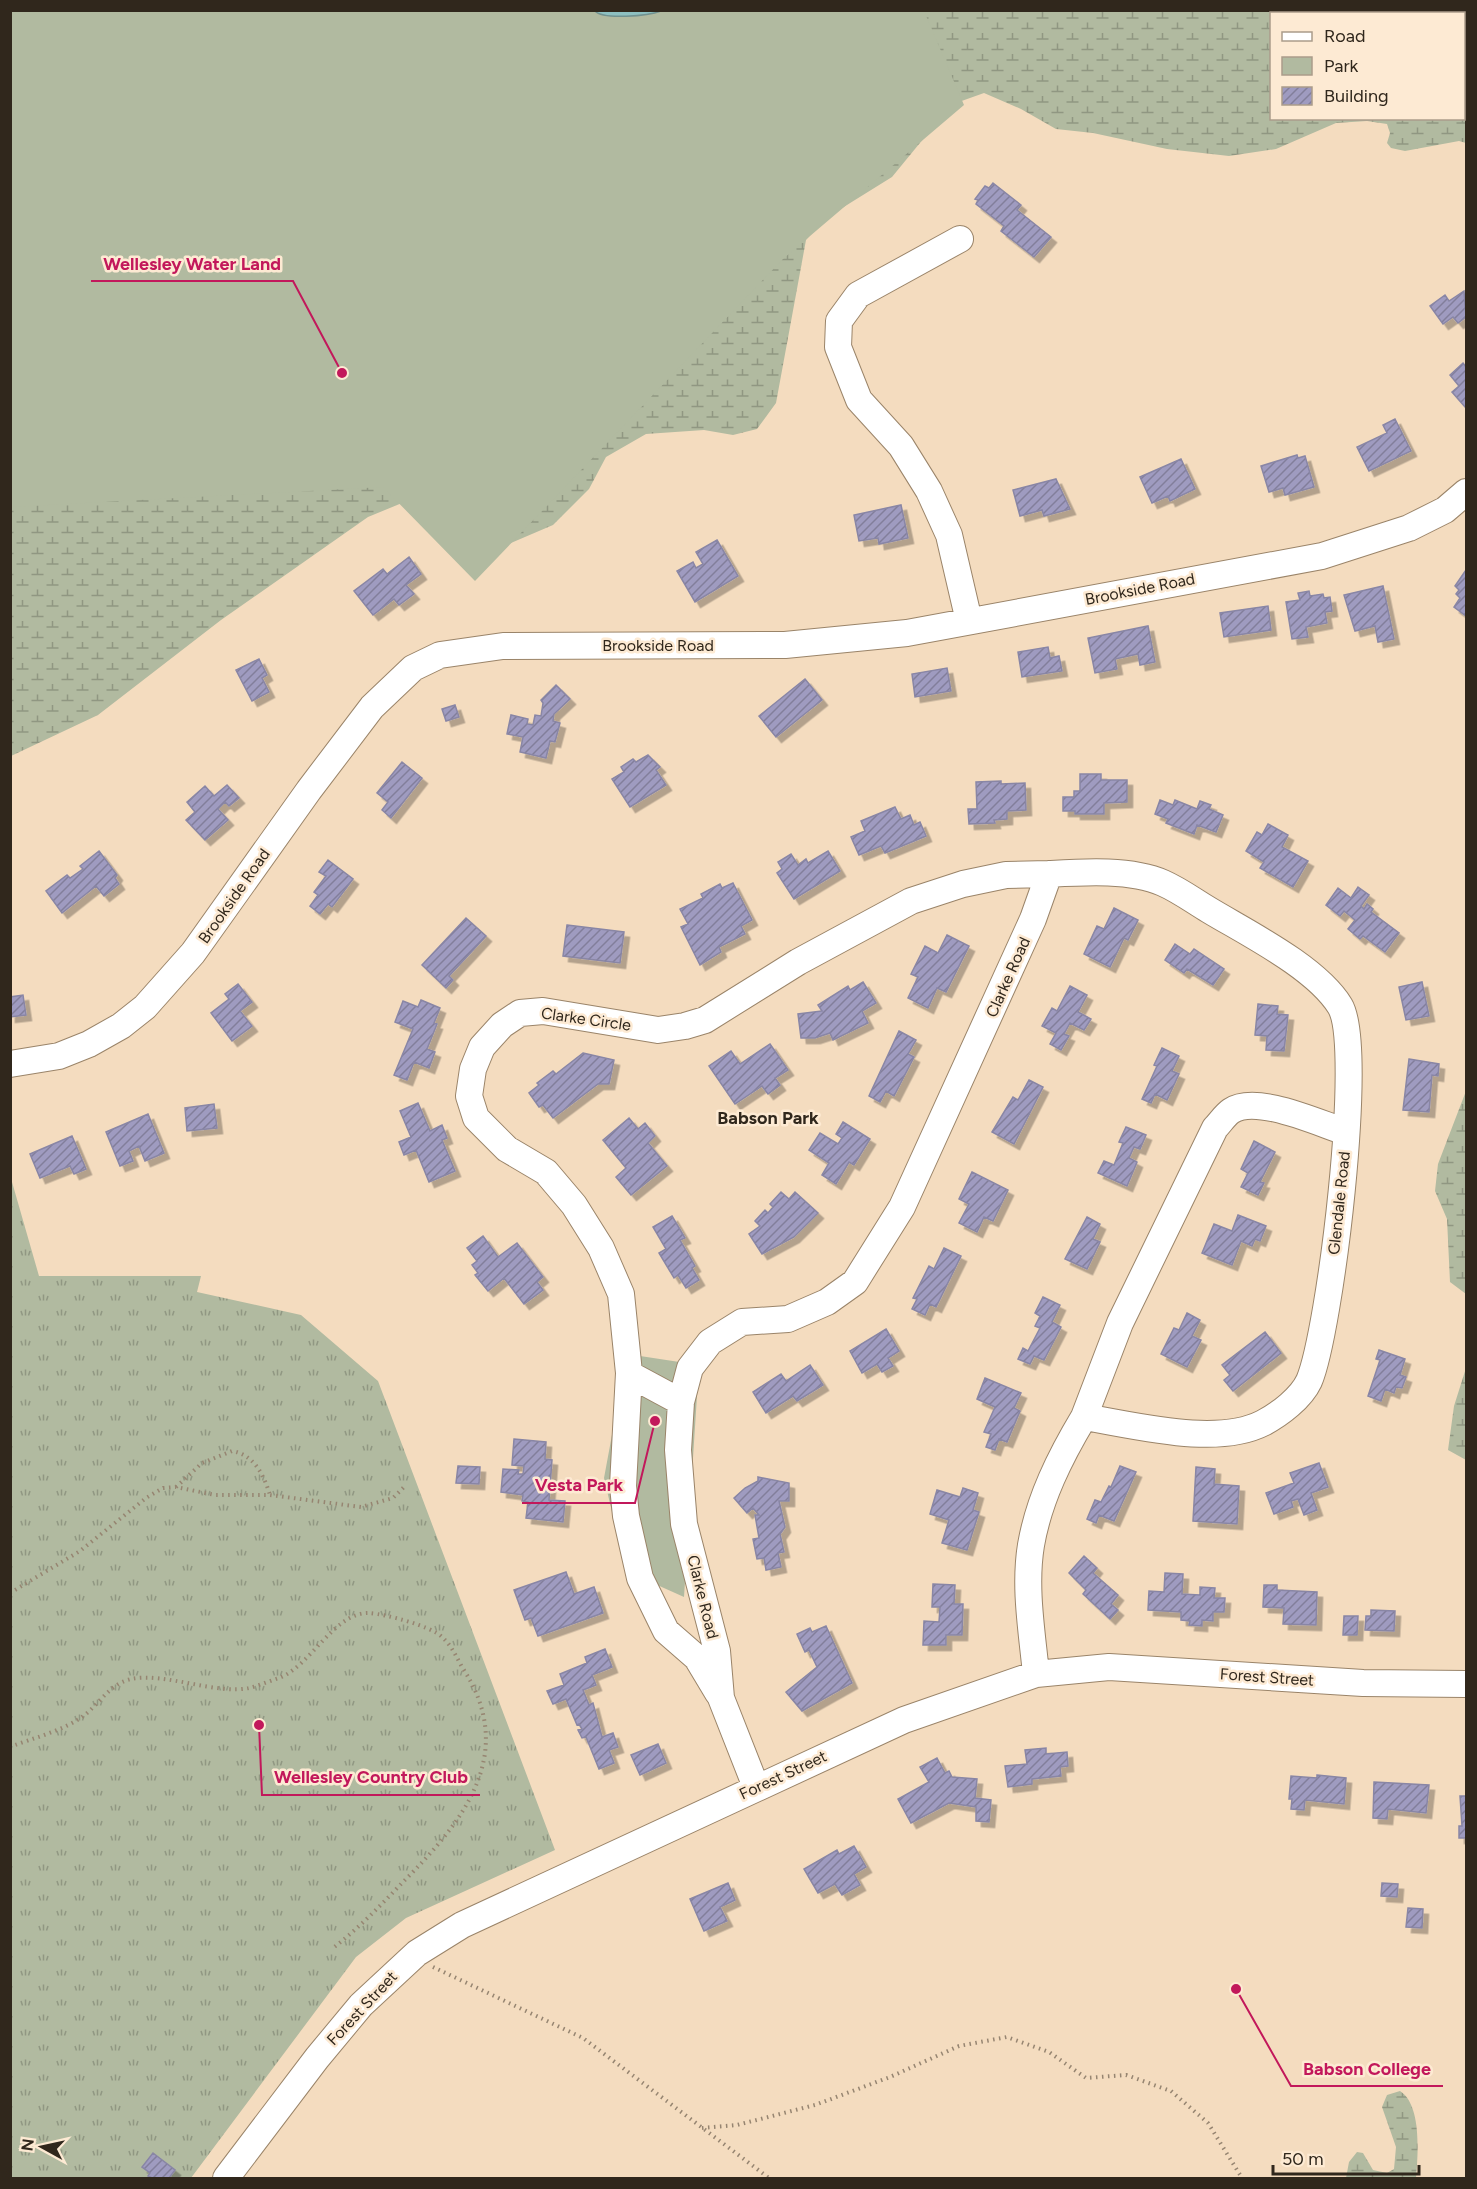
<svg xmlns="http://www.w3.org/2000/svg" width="1477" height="2189" font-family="Figtree,sans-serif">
<defs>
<pattern id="grass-tufts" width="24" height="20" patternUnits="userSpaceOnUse" patternTransform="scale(1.5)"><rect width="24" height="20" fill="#b1baa0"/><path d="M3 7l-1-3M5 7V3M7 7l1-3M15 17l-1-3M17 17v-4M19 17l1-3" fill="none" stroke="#909782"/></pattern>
<pattern id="wetland-marsh" width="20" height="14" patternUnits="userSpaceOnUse" patternTransform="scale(1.5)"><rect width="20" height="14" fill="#b1baa0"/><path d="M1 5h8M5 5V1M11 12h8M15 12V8" fill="none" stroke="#909782"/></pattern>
<pattern id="water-waves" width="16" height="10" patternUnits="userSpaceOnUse" patternTransform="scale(1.5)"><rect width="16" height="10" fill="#8dc0c1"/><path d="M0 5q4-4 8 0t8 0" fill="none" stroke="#749c9c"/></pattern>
<pattern id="building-hatch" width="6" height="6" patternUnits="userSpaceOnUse" patternTransform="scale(1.5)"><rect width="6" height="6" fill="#9f9bc0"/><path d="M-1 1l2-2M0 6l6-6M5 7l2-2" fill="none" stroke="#827e9b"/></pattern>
<filter id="shadow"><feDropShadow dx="5.5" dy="5.5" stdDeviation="0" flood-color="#0004"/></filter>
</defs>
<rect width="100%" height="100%" fill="#f4dcbf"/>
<path fill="url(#grass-tufts)" d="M10 1175 39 1276H201L197 1292 301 1315 378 1381 555 1850 406 1918 356 1957 191 2178H11Z"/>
<path fill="url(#wetland-marsh)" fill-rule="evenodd" d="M11 11H1466V143L1459 141 1405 151 1391 148 1387 143 1390 133 1387 124 1367 121 1336 123 1276 149 1229 156 1167 149 1093 133 1056 129 1021 109 984 93 942 108 924 138 892 177 826 218 806 240 776 403 757 429 733 435 704 430 646 434 606 457 589 489 553 525 504 546 402 503 368 517 221 620 98 715 11 756ZM1272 14H1464V118H1272Z
M1466 1091V1294L1450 1282 1447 1219 1435 1191 1438 1164Z
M1466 1368V1460L1448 1450 1454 1406Z
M1400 2091C1422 2105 1418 2154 1416 2178H1346L1349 2162 1357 2152 1363 2153 1373 2170 1387 2173 1394 2169 1396 2147 1382 2107 1387 2095Z"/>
<path fill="#b1baa0" d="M11 11H924L964 105 783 259 475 581 383 487 11 507Z
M627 1354 699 1365 684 1597 626 1571 604 1478Z"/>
<path fill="url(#water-waves)" stroke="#719290" stroke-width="1.5" d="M595 11V10L661 11C648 16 603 20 595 11Z"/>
<path fill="url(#building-hatch)" stroke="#8986a5" stroke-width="1.5" filter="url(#shadow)" d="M993 183 1021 205 1017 210 1051 237 1034 257 1001 231 1004 226 976 204 978 200 975 199 985 186 989 188Z
M1464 291 1466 317 1458 323 1453 317 1443 324 1430 306 1445 295 1449 301Z
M1463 363 1466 367V408L1452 392 1459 386 1450 375Z
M1395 419 1411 451 1369 471 1357 447 1387 433 1383 425Z
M1297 455 1298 458 1305 456 1314 487 1285 495 1283 488 1269 492 1261 466Z
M1181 459 1195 489 1170 501 1168 496 1152 503 1140 477Z
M1056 479 1070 509 1044 516 1042 510 1020 516 1013 490Z
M901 505 908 538 879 544 878 538 859 541 854 515Z
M717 540 738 576 695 602 677 571 693 562 696 568 703 564 696 552Z
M409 557 421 574 406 585 414 594 399 605 394 599 373 615 354 591 383 569 387 574Z
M1466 570V616L1454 607 1460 598 1456 594 1459 590 1455 586Z
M1383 586 1394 639 1378 642 1375 626 1355 631 1344 595Z
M1309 591 1310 596 1323 594 1324 598 1330 597 1332 611 1325 612 1327 623 1306 627 1308 637 1292 639 1286 602 1300 600 1298 593Z
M1268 606 1271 630 1224 637 1220 613Z
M1148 626 1155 662 1140 665 1138 654 1115 659 1117 669 1095 673 1088 638Z
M1048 647 1050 658 1059 656 1062 671 1022 677 1018 652Z
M259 659 267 675 262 678 269 692 252 701 236 670Z
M947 668 951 691 915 697 912 674Z
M805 679 822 700 776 737 759 716Z
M556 685 570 699 554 714 553 721 560 723 555 742 550 741 546 758 520 752 523 737 507 734 511 715 528 719 527 724 533 725 535 715 541 716 543 703 541 700Z
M455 705 459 717 446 721 442 709Z
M648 755 660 767 656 770 666 785 630 807 612 779 624 772 621 767 633 759 636 762Z
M402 762 422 778 391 818 382 810 388 802 377 793Z
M1080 774H1101V780H1127V802L1104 803V814H1075V811H1063V797H1074V791H1080Z
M1001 781V784L1025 783 1026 810 1007 811V819L994 820 995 823 969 824 968 809H977L976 782Z
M227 785 239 798 229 806 225 802 218 809 228 820 205 840 186 820 195 812 187 802 205 786 214 796Z
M1160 800 1173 805 1175 800 1197 809 1200 801 1211 805 1209 809 1223 815 1216 832 1197 825 1194 834 1166 823 1168 819 1155 814Z
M895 807 901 819 910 815 914 825 920 822 926 836 885 853 881 846 859 855 851 837 865 831 861 821Z
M1268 824 1288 835 1282 847 1308 861 1293 887 1260 868 1264 862 1246 851 1257 832 1262 835Z
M99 851 117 875 115 878 119 884 104 896 96 886 62 913 46 891 67 875 70 878 83 869 80 866Z
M828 851 840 871 794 899 777 873 782 869 778 862 791 854 798 865 806 859 808 863Z
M328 860 353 879 332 907 328 904 320 914 310 906 318 895 314 892 326 876 319 872Z
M733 883 752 920 741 926 745 934 719 947 721 952 700 965 681 927 688 924 680 909 703 898 701 894 720 884 722 888Z
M1358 887 1369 895 1361 906 1364 909 1367 904 1373 909 1371 912 1399 933 1385 952 1363 936 1360 939 1348 929 1355 920 1344 911 1340 916 1326 905 1338 888 1351 898Z
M1114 908 1138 920 1128 940 1124 938 1110 967 1084 954 1097 926 1104 929Z
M466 918 486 936 449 976 453 980 446 988 422 965Z
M567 925 624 932 620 963 563 956Z
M947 935 969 946 946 992 937 988 928 1008 908 998 918 977 911 974 925 946 938 953Z
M1175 944 1190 954 1194 949 1224 969 1213 985 1187 969 1184 973 1165 960Z
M863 982 876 1003 862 1011 868 1023 833 1040 830 1033 815 1038H801L798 1014 822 1011 818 1005 848 986 850 990Z
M1422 982 1429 1016 1406 1020 1399 987Z
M238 984 252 1002 240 1011 252 1026 232 1041 211 1013 229 999 225 994Z
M1070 986 1087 995 1078 1012 1091 1019 1084 1030 1070 1023 1064 1034 1069 1036 1061 1050 1050 1044 1056 1033 1042 1026 1052 1008 1057 1011Z
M23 995 26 1015 10 1017V997Z
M421 1000 440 1008 434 1023 437 1024 427 1049 435 1052 429 1068 414 1062 407 1080 394 1075 413 1029 395 1022 403 1001 418 1007Z
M1258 1004 1278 1006 1277 1014 1288 1015 1284 1051 1266 1050 1267 1036 1255 1035Z
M899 1031 916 1040 908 1054 914 1057 894 1096 886 1091 880 1102 869 1096Z
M770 1044 788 1070 775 1078 780 1085 768 1094 762 1086 735 1104 709 1066 731 1051 740 1064Z
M1162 1048 1179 1056 1172 1071 1179 1074 1167 1100 1155 1094 1151 1103 1142 1099 1157 1066 1154 1065Z
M583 1053 614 1060 609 1084H598L553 1118 543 1105 539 1107 529 1093 539 1085 537 1083 553 1071 556 1074Z
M1409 1059 1439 1064 1438 1076 1432 1075 1429 1112 1403 1110Z
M1029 1080 1043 1087 1014 1144 992 1132 1013 1097 1018 1100Z
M418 1103 430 1131 442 1125 447 1138 442 1140 455 1171 429 1182 416 1150 404 1155 399 1142 411 1137 400 1111Z
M214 1104 217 1128 187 1131 185 1108Z
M148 1114 164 1153 145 1161 139 1146 129 1151 133 1161 120 1166 106 1132Z
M629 1118 638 1129 645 1123 655 1136 648 1143 667 1166 631 1195 616 1177 626 1168 603 1140Z
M843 1122 870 1139 854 1165 849 1162 836 1184 822 1175 829 1163 809 1150 820 1133 838 1144 842 1138 836 1134Z
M1126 1127 1146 1135 1140 1149 1134 1147 1129 1158 1137 1162 1127 1186 1098 1173 1104 1161 1114 1165 1123 1143 1119 1142Z
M72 1136 86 1169 74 1174 70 1166 40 1178 30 1154Z
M1254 1141 1275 1152 1260 1182 1264 1183 1258 1195 1241 1187 1248 1173 1241 1169Z
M972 1172 1008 1190 993 1221 984 1217 977 1232 959 1223 969 1204 959 1199Z
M781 1192 789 1199 795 1192 818 1213 794 1237 762 1254 749 1234 760 1226 755 1221 765 1210 768 1213 773 1207 770 1204Z
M1238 1215 1266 1226 1260 1241 1255 1239 1252 1246 1241 1241 1232 1265 1202 1253 1214 1224 1232 1231Z
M672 1216 685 1238 680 1240 695 1266 692 1268 699 1280 686 1288 678 1275 674 1278 659 1253 666 1249 653 1227Z
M1087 1217 1100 1224 1093 1239 1100 1242 1087 1269 1065 1259Z
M483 1236 498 1257 517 1243 543 1277 537 1282 543 1290 524 1304 504 1278 488 1291 475 1275 478 1273 472 1265 477 1261 467 1248Z
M944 1248 961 1256 936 1307 930 1304 925 1315 912 1309 917 1299 913 1298 929 1266 934 1269Z
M1043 1297 1060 1305 1052 1322 1061 1327 1044 1360 1034 1356 1030 1364 1018 1359 1023 1348 1028 1351 1040 1328 1035 1326 1040 1316 1035 1313Z
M1187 1313 1200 1320 1192 1336 1201 1340 1187 1367 1161 1354 1174 1328 1179 1330Z
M886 1329 899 1351 888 1358 893 1366 882 1372 877 1364 862 1373 850 1351Z
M1265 1332 1281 1353 1233 1391 1224 1380 1230 1375 1222 1365Z
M1379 1350 1405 1359 1400 1375 1406 1377 1402 1388 1396 1387 1394 1393 1385 1389 1381 1401 1368 1396 1380 1360 1376 1359Z
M810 1365 823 1385 797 1401 793 1396 766 1413 753 1392 781 1374 786 1381Z
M985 1378 1021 1393 1014 1408 1020 1411 1007 1442 999 1439 995 1450 986 1447 991 1434 984 1432 995 1407 977 1399Z
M514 1439 546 1442 545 1459 552 1460 549 1500 565 1501 563 1522 526 1518 528 1502 522 1501 523 1495 501 1492 503 1469 519 1470 518 1474H523L524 1466 512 1465Z
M1319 1463 1328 1487 1311 1493 1317 1510 1304 1515 1298 1499 1291 1501 1293 1507 1274 1514 1266 1493 1294 1483 1290 1473Z
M458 1466 480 1467 479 1484 456 1483Z
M1120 1466 1136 1472 1114 1521 1099 1515 1096 1523 1087 1519 1095 1500 1101 1502 1109 1486 1111 1487Z
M1196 1467 1215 1469 1214 1484 1239 1486 1237 1524 1193 1521Z
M758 1477 789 1483V1501H779L785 1527 780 1534 784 1552 778 1553 781 1567 766 1570 764 1558 757 1559 753 1539 759 1538 755 1515H759L753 1508 747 1513 734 1498 745 1488 758 1481Z
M963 1488 978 1493 973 1510 979 1512 967 1550 942 1543 949 1520 930 1514 937 1490 960 1497Z
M1084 1556 1097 1568 1093 1573 1118 1595 1111 1604 1118 1610 1110 1619 1083 1594 1086 1590 1069 1573Z
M566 1572 574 1594 594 1587 603 1613 538 1636 531 1618 525 1620 514 1590Z
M1165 1573 1183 1574 1182 1594 1200 1595V1587L1215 1588 1214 1598H1225L1224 1612H1213V1621L1202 1620V1626L1189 1625 1190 1621 1181 1620V1612L1148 1610 1149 1591 1164 1592Z
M933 1584 955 1585 954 1604H963L962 1635H946V1645H923L924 1621 939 1622 940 1607H932Z
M1264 1585H1277V1590L1317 1592 1316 1625 1283 1624 1284 1608 1263 1607Z
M1371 1610 1395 1611 1394 1631 1365 1630 1366 1616H1371Z
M1344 1616H1358L1357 1635H1343Z
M826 1626 852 1683 802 1711 786 1692 817 1667 809 1650 805 1652 797 1634 810 1628 812 1632Z
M605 1649 612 1667 592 1675 596 1685 583 1690 589 1705 593 1703 602 1737 613 1733 618 1747 609 1750 614 1763 599 1769 586 1737 582 1738 578 1730 582 1729 579 1724 577 1725 566 1699 553 1704 547 1691 564 1685 560 1674 587 1663 585 1657Z
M658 1744 666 1763 640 1775 631 1755Z
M1046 1748V1754L1067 1752 1068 1766 1060 1767 1061 1776 1032 1779V1784L1008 1787 1005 1766 1027 1764 1025 1750Z
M937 1758 945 1773 949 1771 952 1777 977 1779 975 1798 991 1800 989 1822 976 1821V1807L949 1803 911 1823 898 1799 929 1782 920 1767Z
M1317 1775 1346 1778 1344 1804 1305 1800 1304 1810 1291 1809 1292 1799H1289L1291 1776 1317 1778Z
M1374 1782 1429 1785 1426 1813 1388 1809 1387 1819 1373 1818Z
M1460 1796H1466V1838H1459V1826H1462Z
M854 1846 866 1867 854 1874 860 1885 842 1895 835 1884 818 1893 804 1869 837 1850 839 1854Z
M728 1883 735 1900 720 1907 727 1921 704 1931 690 1899Z
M1382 1883 1398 1884 1397 1897 1381 1896Z
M1408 1908 1423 1909 1422 1928 1406 1927Z
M153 2153 175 2170 169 2178H152L148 2176 150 2173 142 2167Z"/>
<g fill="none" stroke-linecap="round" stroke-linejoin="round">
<defs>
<path id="minor" d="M960 239 858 295 839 321 838 347 859 400 901 446 929 491 949 535 969 621
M10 1064 59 1056 89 1044 121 1026 145 1007 193 953 309 790 372 707 413 668 440 655 503 646 785 645 907 633 1322 556 1409 528 1445 510 1466 492
M629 1374 681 1402
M1036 1674C1032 1632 1024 1587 1031 1545 1039 1499 1060 1457 1084 1417
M718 1693 697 1658 666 1631 640 1578 626 1516 623 1486 629 1373 621 1294 601 1248 574 1205 546 1172 507 1149 476 1118 469 1096 473 1069 482 1047 502 1025 520 1013 543 1011 658 1030 685 1026 705 1020 798 962 911 901 963 884 1006 875 1049 874
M756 1787 721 1698 717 1651 684 1524 678 1450 681 1402 690 1368 710 1342 742 1322 788 1319 827 1302 855 1282 902 1207 1033 919 1049 874C1084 872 1131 869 1163 883 1179 890 1194 901 1209 910 1247 933 1316 967 1340 1006 1365 1047 1330 1332 1309 1381 1301 1398 1280 1414 1263 1423 1216 1447 1135 1425 1084 1417L1120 1323 1215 1128C1220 1123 1225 1115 1231 1111 1256 1094 1318 1123 1346 1132
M226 2178 317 2058 361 2005 417 1953 462 1925 904 1720 1036 1674 1109 1667 1363 1683 1466 1684"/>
</defs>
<use href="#minor" stroke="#9a8469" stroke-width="28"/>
<path stroke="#968571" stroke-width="4" stroke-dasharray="1.5 4.5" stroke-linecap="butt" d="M176 1487 202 1463 232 1451C255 1455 264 1476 270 1495
M10 1593 80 1551 146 1498 163 1488 176 1487 215 1495H270L361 1507 393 1498 404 1487
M10 1747C33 1738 62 1731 82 1717 99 1705 109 1684 131 1679 164 1672 217 1695 249 1688 258 1686 269 1681 279 1678 311 1666 334 1612 369 1613 385 1614 431 1626 442 1637 451 1645 456 1656 462 1667 519 1753 464 1821 402 1883 380 1906 358 1929 333 1948
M433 1967 583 2038 769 2178
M702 2128 737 2125 815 2105 890 2077 959 2046 1007 2037 1049 2052 1086 2078 1126 2075 1171 2091 1208 2123 1242 2178"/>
<use href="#minor" stroke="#fff" stroke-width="26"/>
</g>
<g text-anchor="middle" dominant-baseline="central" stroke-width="5" stroke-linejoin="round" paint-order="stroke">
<g font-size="16" fill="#30271c" stroke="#fdead3">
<text transform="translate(1140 589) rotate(-11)">Brookside Road</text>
<text x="658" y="645">Brookside Road</text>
<text transform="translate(234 896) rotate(-55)">Brookside Road</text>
<text transform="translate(1008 977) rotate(-66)">Clarke Road</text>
<text transform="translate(586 1019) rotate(8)">Clarke Circle</text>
<text transform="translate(1339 1203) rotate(-84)">Glendale Road</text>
<text transform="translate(703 1597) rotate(76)">Clarke Road</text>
<text transform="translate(1267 1677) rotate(4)">Forest Street</text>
<text transform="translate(783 1775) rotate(-25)">Forest Street</text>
<text transform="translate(362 2008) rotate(-47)">Forest Street</text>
</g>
<g font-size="18" font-weight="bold" fill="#30271c" stroke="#fdead3">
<text x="768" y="1118">Babson Park</text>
</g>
</g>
<path fill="none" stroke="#c2185b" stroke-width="2" d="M342 373L293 281H91M655 1421L635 1503H522M259 1725L262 1795H480M1236 1989L1291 2086H1443"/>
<g fill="#c2185b" stroke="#fdead3" stroke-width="2">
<circle cx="342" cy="373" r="6"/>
<circle cx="655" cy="1421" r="6"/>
<circle cx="259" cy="1725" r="6"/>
<circle cx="1236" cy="1989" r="6"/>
</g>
<g font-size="18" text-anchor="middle" font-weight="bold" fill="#c2185b" stroke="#fdead3" stroke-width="5" stroke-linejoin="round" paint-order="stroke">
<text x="192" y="270">Wellesley Water Land</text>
<text x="579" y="1491">Vesta Park</text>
<text x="371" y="1783">Wellesley Country Club</text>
<text x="1367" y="2075">Babson College</text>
</g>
<rect width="1477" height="2189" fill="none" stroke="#30271c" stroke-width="24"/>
<rect x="1270" y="12" width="195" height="108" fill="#fdead3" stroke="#ab9c8a" stroke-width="1.5"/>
<rect x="1282" y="32" width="30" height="9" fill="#ffffff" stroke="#ab9c8a" stroke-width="1.5"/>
<text x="1324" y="42" font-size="18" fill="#30271c">Road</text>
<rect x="1282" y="57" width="30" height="18" fill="#b1baa0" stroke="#ab9c8a" stroke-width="1.5"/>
<text x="1324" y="72" font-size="18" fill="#30271c">Park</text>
<rect x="1282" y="87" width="30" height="18" fill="url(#building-hatch)" stroke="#ab9c8a" stroke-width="1.5"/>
<text x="1324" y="102" font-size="18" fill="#30271c">Building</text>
<g transform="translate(42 2147) rotate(278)" stroke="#fdead3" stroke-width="4.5" paint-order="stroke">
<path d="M0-4.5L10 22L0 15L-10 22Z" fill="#30271c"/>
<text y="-9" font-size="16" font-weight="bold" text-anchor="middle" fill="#30271c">N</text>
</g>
<path d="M1273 2165v9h146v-9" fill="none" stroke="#30271c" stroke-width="3"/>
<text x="1282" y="2165" font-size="18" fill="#30271c" stroke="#fdead3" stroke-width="4.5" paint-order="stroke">50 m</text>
</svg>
